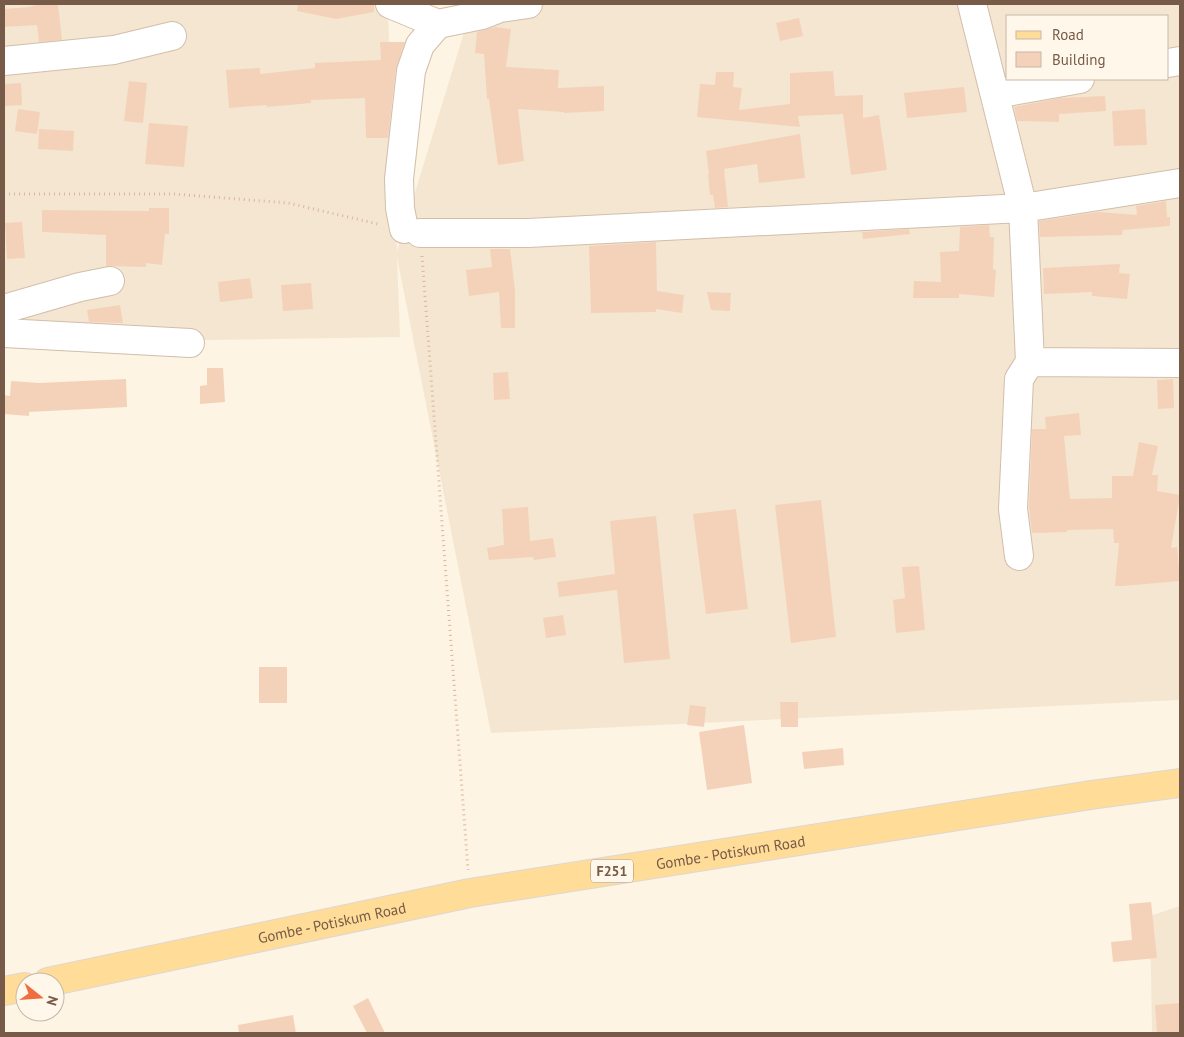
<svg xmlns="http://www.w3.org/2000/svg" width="1184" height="1037" font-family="'PT Sans',sans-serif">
<rect width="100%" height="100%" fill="#fdf4e3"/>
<path fill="#f5e6d1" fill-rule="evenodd" d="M4 4H395L388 14 397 251 467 23 466 4H1180V700L491 733 397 257 400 337 4 343ZM1008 16H1168V79H1008Z
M1180 906V1033H1152L1150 916Z"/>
<path fill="#f4d2b9" d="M40 4H58L62 40 39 42 37 25 4 27V9L29 7Z
M298 4H374V12L336 19 297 11Z
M799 18 803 36 780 41 776 23Z
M495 27 511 29 506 67 559 70 558 88 604 86V111L564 113V112L518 109 524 161 498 165 489 99H487L484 54 475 53 477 32Z
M380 42H405L396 69 388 138H366L365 98 311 100V103L267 107V105L229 108 226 70 260 68V74L315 68V63L381 60Z
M833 71 835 96 863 95V118L879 115 887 170 851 175 843 114 798 116 800 127 697 117 700 84 715 85 716 72H734L733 87 742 88 739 110 790 104V73Z
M129 81 147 83 143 123 124 121Z
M21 83 22 105 5 106 4 84Z
M964 87 967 112 907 118 904 93Z
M1105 96 1106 111 1059 114V122L1017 121 1014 107 1060 98Z
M18 109 40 112 37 134 15 131Z
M1145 109 1147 145 1114 146 1112 111Z
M149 123 188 126 184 167 145 164Z
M39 129 74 131 73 151 38 149Z
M800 134 805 178 759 183 757 164 724 169 728 207 715 208 713 195H710L708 174H709L706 151Z
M1166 201 1167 217H1170V226L1123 230 1122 235 1040 237 1039 221 1098 212 1137 215 1136 206Z
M149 208H169V234H165L162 265 146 263V267L106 266V235L42 232V210L149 211Z
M22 222 25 258 7 259 5 223Z
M989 225 990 237H994L993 269 996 270 994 297 959 294V298H913L914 281 941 282 940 252 959 251 960 227Z
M909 229 910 234 863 239 862 232Z
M656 242 657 291 684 295 682 313 656 309V312L591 313 589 246Z
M490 249H510L515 290V328H501L499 292 469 296 466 270 492 267Z
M1120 264 1119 273 1130 274 1127 299 1092 296V292L1044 294 1043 268Z
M250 278 253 298 220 302 218 282Z
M311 283 313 309 283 311 281 285Z
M707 292 731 293 730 311 711 310Z
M120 305 123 323 89 322 87 310Z
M207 368H223L225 402 200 404V386L207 385Z
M508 372 510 399 494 400 493 373Z
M126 379 127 407 29 412V416L4 414V395L10 396 11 381 39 383Z
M1173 379 1174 408 1158 409 1157 380Z
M1079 413 1081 435 1064 436 1070 499 1112 498V476H1133L1139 442 1158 446 1152 475H1158L1157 491 1180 495 1171 548 1177 547 1180 581 1123 586H1115L1119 543H1114L1113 529 1067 530V532L1032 533 1029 508 1032 429H1046L1045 417Z
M821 500 836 637 791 643 775 505Z
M528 507 530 541 553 538 556 557 534 560 533 557 489 560 487 548 504 545 502 509Z
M736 509 748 609 706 614 693 514Z
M656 516 670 659 624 663 617 590 559 597 557 582 615 574 610 521Z
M919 566 925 630 896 633 893 600 905 598 902 567Z
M563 615 566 635 546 638 543 618Z
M259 667H287V703H259Z
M780 702H798V727H781Z
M690 705 706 707 704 727 687 725Z
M744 725 752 783 707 790 699 732Z
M843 748 844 765 804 769 802 752Z
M1151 902 1157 958 1113 962 1111 942 1132 940 1129 904Z
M368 998 385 1033H367L353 1006Z
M1180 1003V1033H1157L1155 1005Z
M293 1015 296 1033H239L238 1025Z"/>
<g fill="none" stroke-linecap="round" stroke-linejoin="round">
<defs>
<path id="minor" d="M390 4 438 24
M972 4 1023 208 1030 362 1019 379 1013 509 1019 556
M500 8 528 4
M4 61 114 50 172 36
M1168 63 1180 61
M995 94 1080 79
M404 229 400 208 399 179 411 71 420 45 438 24 482 15 500 8 502 4
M420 233H528L1023 208 1180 183
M4 309 80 287 110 281
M4 333 190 343
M1030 362 1180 363"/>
<g id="major">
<path id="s1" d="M48 982 470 893 1091 795 1180 783"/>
<path d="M4 991 25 987"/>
</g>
</defs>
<use href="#minor" stroke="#d1beab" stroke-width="30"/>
<use href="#major" stroke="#ded7d3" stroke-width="30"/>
<path stroke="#d9b69c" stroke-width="3" stroke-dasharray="1 4" stroke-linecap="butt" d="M4 194H174L288 203 378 224
M422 256 468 870"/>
<use href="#minor" stroke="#fff" stroke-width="28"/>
<use href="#major" stroke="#ffdc98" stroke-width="28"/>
</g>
<g text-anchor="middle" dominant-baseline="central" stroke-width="5" stroke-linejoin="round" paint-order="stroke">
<rect fill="#fff7ea" stroke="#a08978" stroke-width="1" x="591" y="859.5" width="42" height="23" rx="4"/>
<g font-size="14" font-weight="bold" fill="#775a47">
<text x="612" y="871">F251</text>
</g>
<g font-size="15" fill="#775a47" stroke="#fff7ea">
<text stroke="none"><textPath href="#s1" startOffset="695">Gombe - Potiskum Road</textPath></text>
<text stroke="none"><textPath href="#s1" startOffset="290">Gombe - Potiskum Road</textPath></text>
</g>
</g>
<rect width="1184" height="1037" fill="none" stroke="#775a47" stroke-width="10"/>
<rect x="1006" y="15" width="162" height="65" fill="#fff7ea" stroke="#c9b8a9"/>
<rect x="1016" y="31" width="25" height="8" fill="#ffdc98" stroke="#c9b8a9"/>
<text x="1052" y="40" font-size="15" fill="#775a47">Road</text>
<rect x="1016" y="52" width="25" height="15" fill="#f4d2b9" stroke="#c9b8a9"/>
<text x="1052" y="65" font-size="15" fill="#775a47">Building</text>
<g transform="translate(40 997) rotate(107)"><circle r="24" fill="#fff7ea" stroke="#c9b8a9"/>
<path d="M0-4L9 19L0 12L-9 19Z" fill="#ee6d41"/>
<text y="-8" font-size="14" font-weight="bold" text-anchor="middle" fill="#775a47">N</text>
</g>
</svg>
